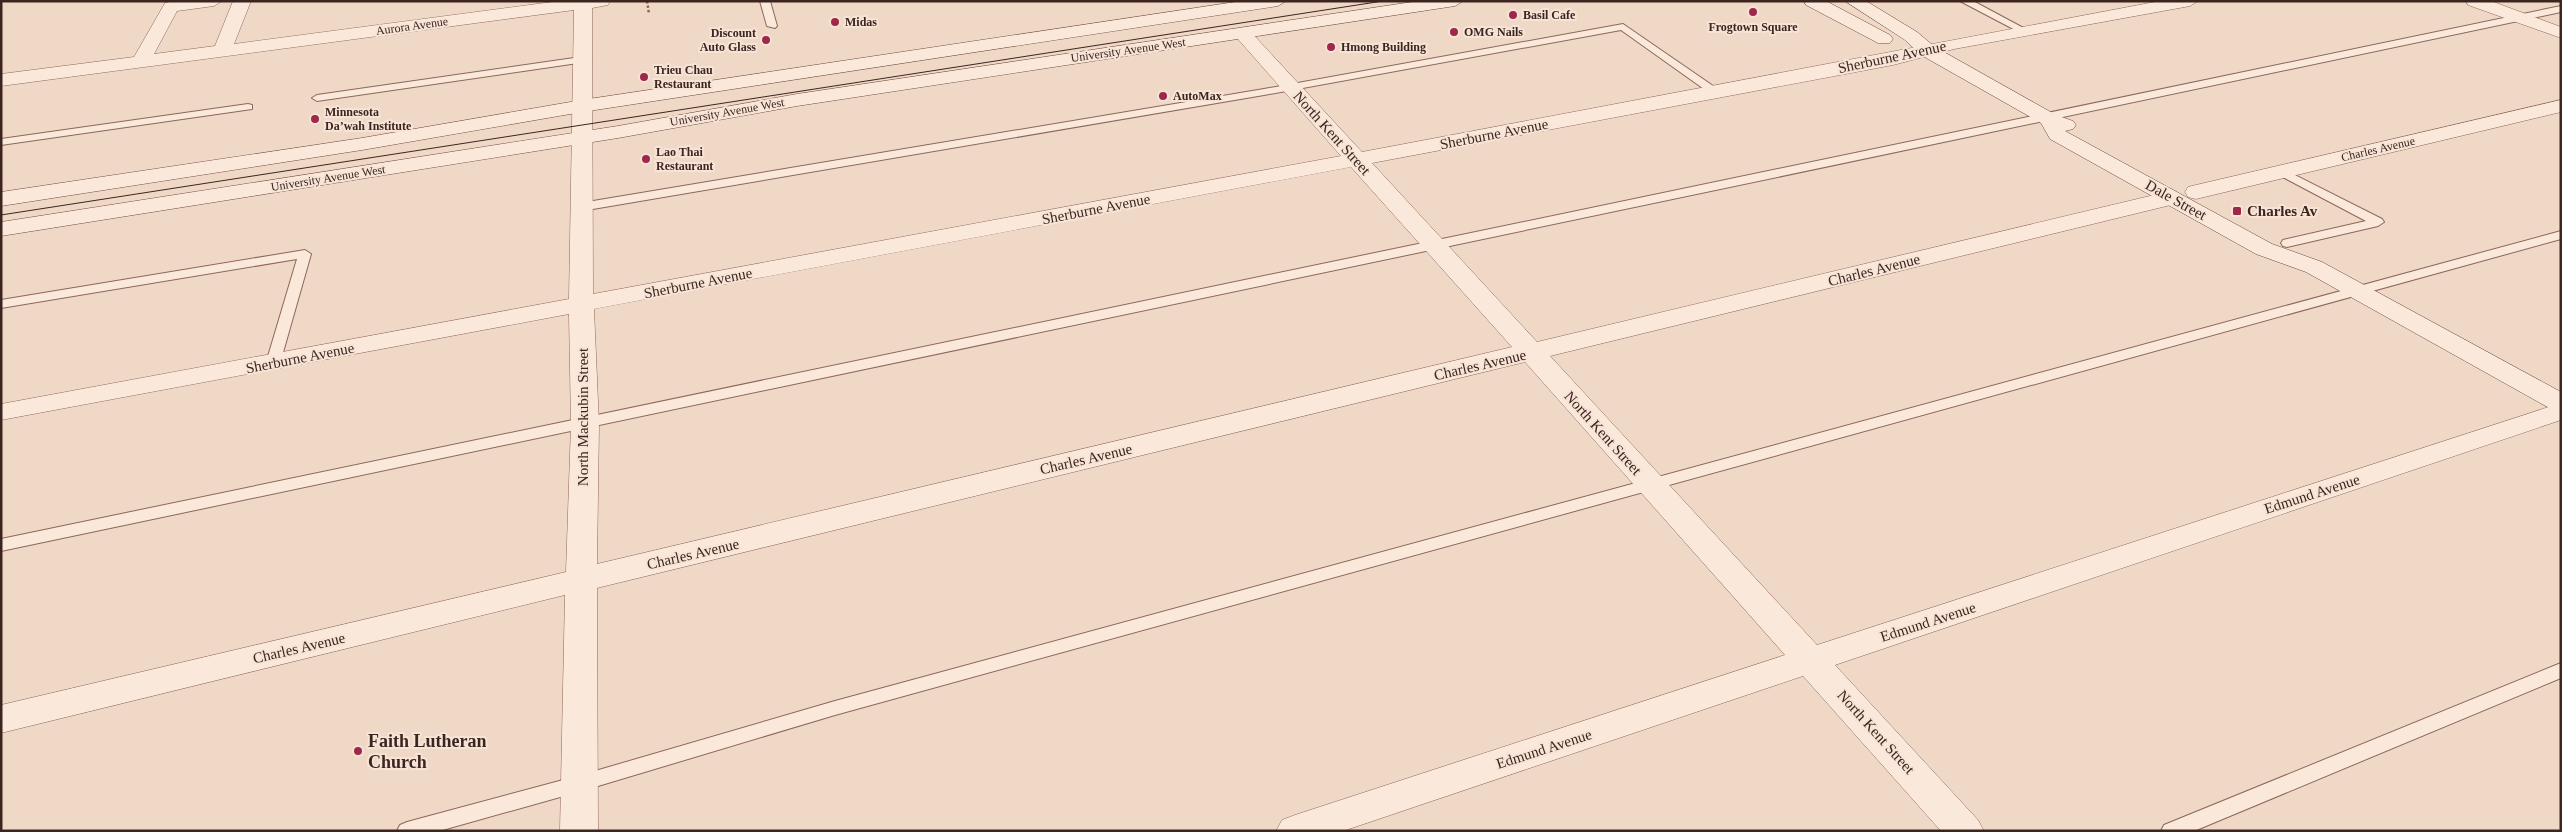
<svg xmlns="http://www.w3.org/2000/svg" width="2562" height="832" font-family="Georgia,serif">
<rect width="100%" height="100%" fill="#f0d8c6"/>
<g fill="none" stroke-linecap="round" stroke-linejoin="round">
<defs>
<path id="service" d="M760 1H770L777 26 775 28 767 26Z
M1960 1H1973L2029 31 2021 33Z
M2561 6V12L1 551V539Z
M1623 24 1719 90V94H1711L1621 30 1264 95 581 211 575 207 581 203 1264 89Z
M581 57 586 60 585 62 317 101 312 98 317 95Z
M248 104 252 105V109L1 145V139Z
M2281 168 2382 219 2384 222 2378 226 2287 247 2283 246 2281 243 2283 240 2366 221 2277 174 2275 172Z
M2561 231V239L835 715 578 792 439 831H397L400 825 407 822 578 776 835 701Z
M305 250 311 254 280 363 273 367 266 363 297 259 1 308V300Z
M2561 663V678L2194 831H2161L2164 825Z"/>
<path id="minor" d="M175 1H222L214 6 177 11 154 54 215 46 233 1H251L234 44 560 1H610L608 5 592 8 593 294 1341 156 1237 38 1234 34 1237 30H1249L1362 152 2160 1H2198L2190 6 1954 49 1893 65 1372 163 1537 342 2171 191 2179 193 2182 198 2179 203 1550 356 1817 645 2561 403V420L1835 665 1978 820 1984 831H1941L1803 676 1343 831H1276L1282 820 1295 815 1785 655 1525 362 597 588 598 831H560L565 595 1 733V705L566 572 571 425 569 314 1 420V404L569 299 574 10 1 86V74L134 57 165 3ZM1351 167 1512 347 597 564 599 425 594 309Z
M2466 1H2491L2561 27V38L2468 5Z
M2561 100V112L2196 199 2188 197 2185 192 2188 187 2196 185Z"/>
<path id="secondary" d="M1242 1H1286L1278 6 582 112 362 150 1 206V192L362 138 582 100Z
M1419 1H1463L1455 6 797 106 618 138 1 236V222L618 126 797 94Z
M1804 1H1826L1890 35 1893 39 1890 43H1878L1806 5Z
M1845 1H1866L1917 32 1935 47 2056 115 2073 121 2076 125 2073 129 2065 131 2272 244 2322 262 2561 392V411L2551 409 2306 272 2256 254 2050 139 2041 123 1921 55 1905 40Z"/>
</defs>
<use href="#service" stroke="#8c675a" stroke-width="2"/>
<use href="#minor" stroke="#8c675a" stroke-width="1"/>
<use href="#secondary" stroke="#6e493d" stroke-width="1"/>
<path stroke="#8c675a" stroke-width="2.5" stroke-dasharray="2.5 2" stroke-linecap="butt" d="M647 1 649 14"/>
<use href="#service" fill="#fae8da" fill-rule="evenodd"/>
<use href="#minor" fill="#fae8da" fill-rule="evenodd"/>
<use href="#secondary" fill="#fae8da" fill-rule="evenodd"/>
<path stroke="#3c251f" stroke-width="1" d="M1 215 1383 1"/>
</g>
<g fill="#9e2849" stroke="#f7e4d6" stroke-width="2">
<circle cx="1753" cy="12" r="5"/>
<circle cx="1513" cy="15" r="5"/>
<circle cx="835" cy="22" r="5"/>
<circle cx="1454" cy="32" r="5"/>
<circle cx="766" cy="40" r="5"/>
<circle cx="1331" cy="47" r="5"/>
<circle cx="644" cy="77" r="5"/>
<circle cx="1163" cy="96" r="5"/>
<circle cx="315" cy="119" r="5"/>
<circle cx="646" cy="159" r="5"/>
<rect x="2232" y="206" width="10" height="10" rx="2.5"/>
<circle cx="358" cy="751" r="5"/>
</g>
<g text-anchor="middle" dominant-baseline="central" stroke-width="4" stroke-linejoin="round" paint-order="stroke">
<g font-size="12" font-weight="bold" fill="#3c251f" stroke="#f7e4d6" text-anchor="start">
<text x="1523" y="15">Basil Cafe</text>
<text x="845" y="22">Midas</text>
<text x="1753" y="27" text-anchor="middle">Frogtown Square</text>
<text x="1464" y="32">OMG Nails</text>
<text x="756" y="33" text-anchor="end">Discount<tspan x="756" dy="14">Auto Glass</tspan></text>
<text x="1341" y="47">Hmong Building</text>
<text x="654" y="70">Trieu Chau<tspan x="654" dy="14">Restaurant</tspan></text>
<text x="1173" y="96">AutoMax</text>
<text x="325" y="112">Minnesota<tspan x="325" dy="14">Da’wah Institute</tspan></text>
<text x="656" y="152">Lao Thai<tspan x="656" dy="14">Restaurant</tspan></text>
</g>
<g font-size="12" fill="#3c251f" stroke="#f7e4d6">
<text transform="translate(412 26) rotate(-8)">Aurora Avenue</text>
<text transform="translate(1128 50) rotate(-8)">University Avenue West</text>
<text transform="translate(727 112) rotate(-10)">University Avenue West</text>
<text transform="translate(2378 149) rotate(-13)">Charles Avenue</text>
<text transform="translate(328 178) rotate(-9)">University Avenue West</text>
</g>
<g font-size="15" fill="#3c251f" stroke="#f7e4d6">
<text transform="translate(1892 57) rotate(-12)">Sherburne Avenue</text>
<text transform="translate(1332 133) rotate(48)">North Kent Street</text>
<text transform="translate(1494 134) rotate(-11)">Sherburne Avenue</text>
<text transform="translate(2176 200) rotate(29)">Dale Street</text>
<text transform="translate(1096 209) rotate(-11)">Sherburne Avenue</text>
<text transform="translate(1874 270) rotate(-14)">Charles Avenue</text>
<text transform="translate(698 283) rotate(-11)">Sherburne Avenue</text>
<text transform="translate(300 358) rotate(-11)">Sherburne Avenue</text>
<text transform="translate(1480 365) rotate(-13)">Charles Avenue</text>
<text transform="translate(583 417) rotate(-90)">North Mackubin Street</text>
<text transform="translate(1603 433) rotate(48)">North Kent Street</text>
<text transform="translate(1086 459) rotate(-13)">Charles Avenue</text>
<text transform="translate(2312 494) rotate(-18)">Edmund Avenue</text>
<text transform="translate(693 554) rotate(-13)">Charles Avenue</text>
<text transform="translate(1928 622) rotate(-18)">Edmund Avenue</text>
<text transform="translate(299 648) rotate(-13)">Charles Avenue</text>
<text transform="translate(1876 732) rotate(48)">North Kent Street</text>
<text transform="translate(1544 749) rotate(-18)">Edmund Avenue</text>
</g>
<g font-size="15" font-weight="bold" fill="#3c251f" stroke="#f7e4d6" text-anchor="start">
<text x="2247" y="211">Charles Av</text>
</g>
<g font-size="18" font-weight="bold" fill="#3c251f" stroke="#f7e4d6" text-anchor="start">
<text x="368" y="741">Faith Lutheran<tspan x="368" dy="21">Church</tspan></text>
</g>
</g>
<rect width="2562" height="832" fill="none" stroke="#3c251f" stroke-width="5"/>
</svg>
